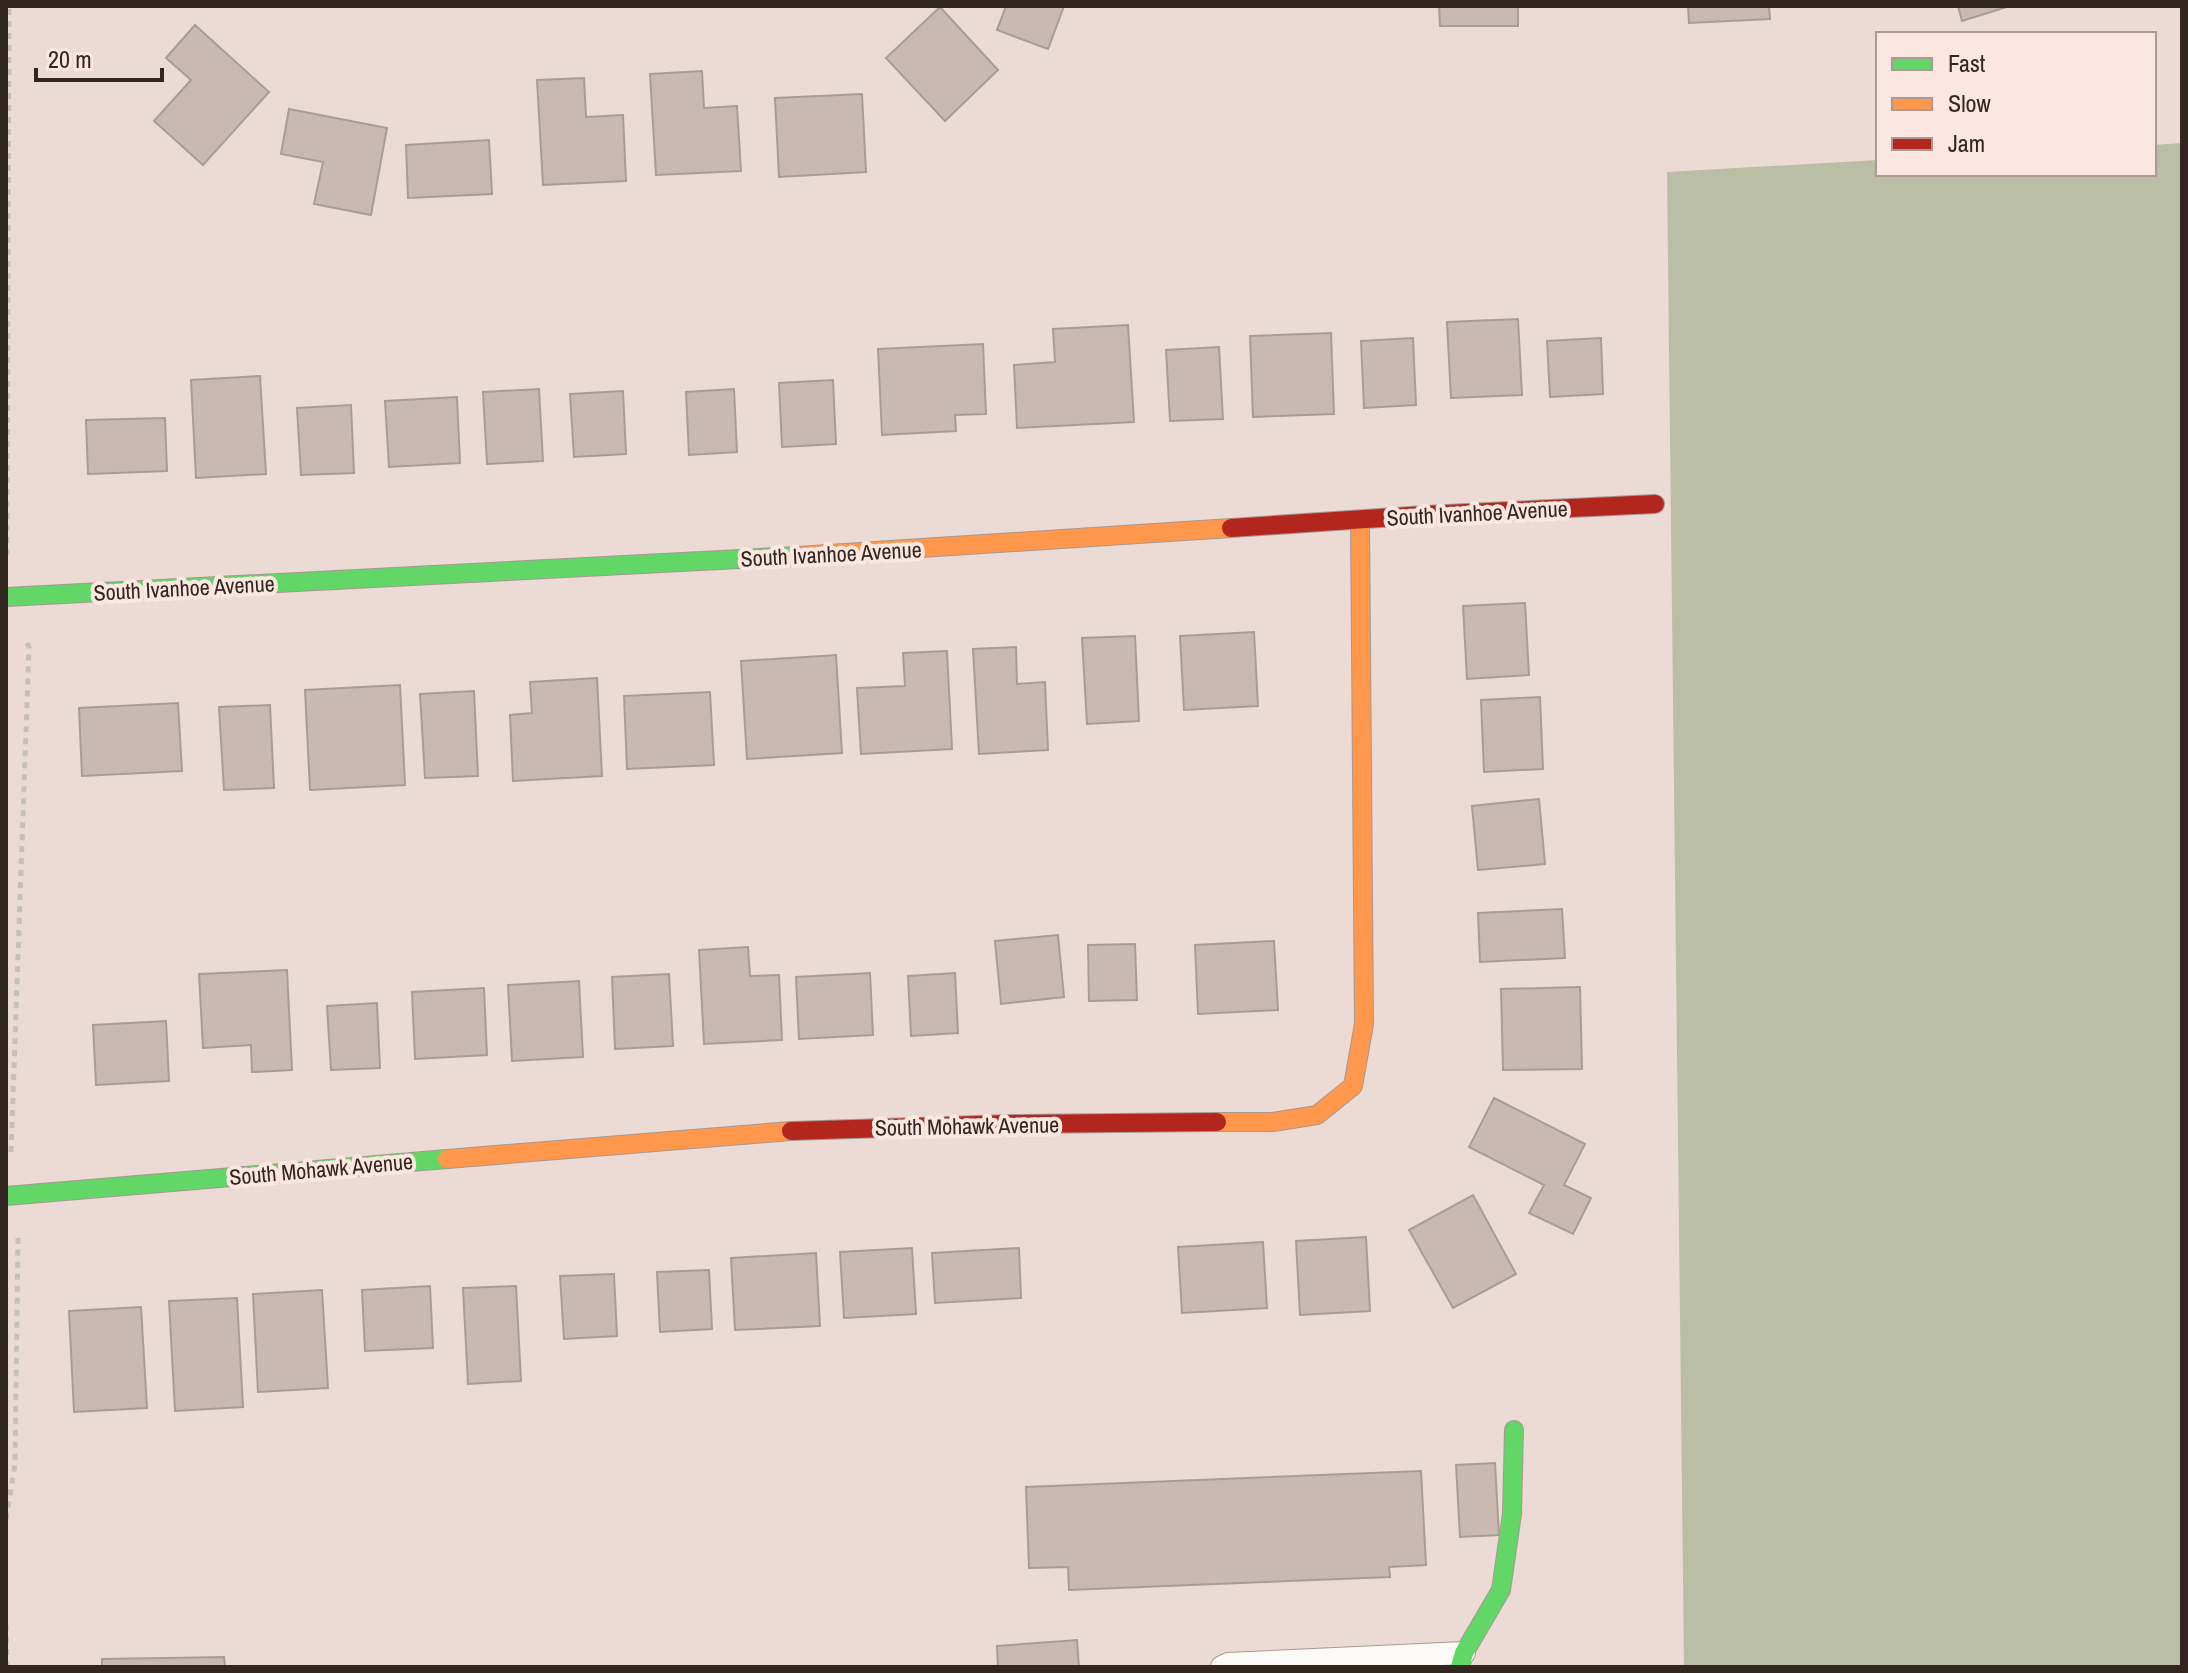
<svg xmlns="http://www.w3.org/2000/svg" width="2188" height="1673" font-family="'Archivo Narrow',sans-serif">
<rect width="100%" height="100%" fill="#ecdbd4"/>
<path fill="#babea4" d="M2182 143V1667H1684L1667 172 1878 160V174H2154V145Z"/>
<path fill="#c9b9b2" stroke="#a99c96" stroke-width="2" d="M1006 6H1064L1048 49 997 30Z
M1439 6H1518V26H1440Z
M1688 6H1769L1770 19 1689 23Z
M1958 6H2010L1962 21Z
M940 7 998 70 945 121 886 58Z
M195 25 269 92 203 165 154 121 191 80 166 58Z
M702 71 704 108 737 106 741 171 656 175 650 74Z
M584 78 586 117 623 115 626 181 543 185 537 80Z
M862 94 866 172 779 177 775 98Z
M289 109 387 128 371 215 314 204 323 162 281 154Z
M489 140 492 194 408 198 406 145Z
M1518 319 1522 395 1451 398 1447 322Z
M1128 325 1134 422 1017 428 1014 365 1055 362 1053 329Z
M1331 333 1334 414 1253 417 1250 336Z
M1413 338 1416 405 1364 408 1361 341Z
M1601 338 1603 394 1550 397 1547 341Z
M983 344 986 414 955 415 956 431 882 435 878 349Z
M1219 347 1223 419 1170 421 1166 350Z
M260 376 266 474 196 478 191 380Z
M833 380 836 444 782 447 779 383Z
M539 389 543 461 487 464 483 392Z
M734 389 737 452 689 455 686 392Z
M623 391 626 454 574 457 570 394Z
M457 397 460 463 389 467 385 401Z
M351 405 354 473 301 475 297 408Z
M165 418 167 471 88 474 86 420Z
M1525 603 1529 675 1467 679 1463 606Z
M1254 632 1258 706 1184 710 1180 636Z
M1135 636 1139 721 1087 724 1082 638Z
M1016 647 1017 684 1045 682 1048 750 979 754 973 649Z
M947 651 952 749 861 754 857 688 905 686 903 653Z
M836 655 842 753 747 759 741 661Z
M597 678 602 776 513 781 510 715 532 713 530 682Z
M400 685 405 785 310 790 305 690Z
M474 691 478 776 425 778 420 694Z
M710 692 714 765 627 769 624 696Z
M1540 697 1543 769 1484 772 1481 700Z
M178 703 182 771 82 776 79 708Z
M270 705 274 788 224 790 219 707Z
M1539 799 1545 864 1478 870 1472 806Z
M1562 909 1565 958 1480 962 1478 913Z
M1058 935 1064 997 1001 1004 995 941Z
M1274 941 1278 1010 1198 1014 1195 945Z
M1135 944 1137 1000 1089 1001 1088 945Z
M748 947 750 976 779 975 782 1040 704 1044 699 950Z
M287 970 292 1070 252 1072 251 1045 203 1048 199 974Z
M870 973 873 1035 799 1039 796 977Z
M955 973 958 1033 911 1036 908 976Z
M669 974 673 1046 615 1049 612 977Z
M579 981 583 1057 512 1061 508 985Z
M1580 987 1582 1069 1503 1070 1501 989Z
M484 988 487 1055 415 1059 412 992Z
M377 1003 380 1068 331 1070 327 1006Z
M166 1021 169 1081 96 1085 93 1025Z
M1494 1098 1585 1144 1564 1185 1591 1198 1573 1234 1529 1213 1544 1185 1469 1147Z
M1473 1195 1516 1274 1453 1308 1409 1230Z
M1366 1237 1370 1311 1300 1315 1296 1241Z
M1263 1242 1267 1308 1182 1313 1178 1247Z
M912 1248 916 1314 844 1318 840 1252Z
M1019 1248 1021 1298 935 1303 932 1253Z
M816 1253 820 1326 735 1330 731 1258Z
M709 1270 712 1329 660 1332 657 1272Z
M614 1274 617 1336 564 1339 560 1276Z
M430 1286 433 1348 365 1351 362 1290Z
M516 1286 521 1381 468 1384 463 1288Z
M322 1290 328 1388 258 1392 253 1294Z
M237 1298 243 1407 175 1411 169 1301Z
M141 1307 147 1408 74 1412 69 1311Z
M1495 1463 1499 1535 1460 1537 1456 1465Z
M1421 1471 1426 1565 1389 1567 1390 1577 1069 1590 1068 1567 1029 1568 1026 1487Z
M1077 1640 1079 1667H998L997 1646Z
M224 1657 225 1667H102V1659Z"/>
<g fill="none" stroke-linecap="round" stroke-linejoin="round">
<defs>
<path id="lane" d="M1222 1667 1228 1664 1464 1653"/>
<path id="fast" d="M6 597 798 556
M6 1196 447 1159
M1460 1667 1464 1653 1501 1590 1512 1514 1514 1430"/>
<path id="slow" d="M798 556 1231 528
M1217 1122H1273L1317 1115 1353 1086 1364 1024 1360 520
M447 1159 791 1131"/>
<path id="jam" d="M1231 528 1425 515 1655 504
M791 1131 1008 1124 1217 1122"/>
</defs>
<use href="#lane" stroke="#a69893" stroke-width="24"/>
<use href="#fast" stroke="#a69893" stroke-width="20"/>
<use href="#slow" stroke="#a69893" stroke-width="20"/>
<use href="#jam" stroke="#a69893" stroke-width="20"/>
<path stroke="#c5c0bc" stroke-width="5" stroke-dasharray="6 6" stroke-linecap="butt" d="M7 555 9 6
M11 1152 29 647 25 639
M6 1519 15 1464 18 1237
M6 1625 7 1667"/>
<use href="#lane" stroke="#fcfaf9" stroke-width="22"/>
<use href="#fast" stroke="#63d668" stroke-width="18"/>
<use href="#slow" stroke="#ff974d" stroke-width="18"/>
<use href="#jam" stroke="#b3261e" stroke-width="18"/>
</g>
<g text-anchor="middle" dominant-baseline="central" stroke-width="8" stroke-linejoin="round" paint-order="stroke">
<g font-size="22" fill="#322621" stroke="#fbe7df">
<text transform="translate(1477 513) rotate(-3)">South Ivanhoe Avenue</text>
<text transform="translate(831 554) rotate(-3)">South Ivanhoe Avenue</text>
<text transform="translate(184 588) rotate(-3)">South Ivanhoe Avenue</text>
<text transform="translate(967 1126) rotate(-1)">South Mohawk Avenue</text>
<text transform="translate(321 1169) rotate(-5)">South Mohawk Avenue</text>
</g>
</g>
<rect width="2188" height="1673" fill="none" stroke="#322621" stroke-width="16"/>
<rect x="1876" y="32" width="280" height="144" fill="#fbe7df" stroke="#ab9a93" stroke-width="2"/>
<rect x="1892" y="58" width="40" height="12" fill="#63d668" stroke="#ab9a93" stroke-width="2"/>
<text x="1948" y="72" font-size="24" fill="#322621">Fast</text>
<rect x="1892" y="98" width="40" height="12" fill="#ff974d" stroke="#ab9a93" stroke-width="2"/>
<text x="1948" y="112" font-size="24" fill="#322621">Slow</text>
<rect x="1892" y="138" width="40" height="12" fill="#b3261e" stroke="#ab9a93" stroke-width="2"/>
<text x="1948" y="152" font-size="24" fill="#322621">Jam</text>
<path d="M36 68v12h126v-12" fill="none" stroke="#322621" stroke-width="4"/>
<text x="48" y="68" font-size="24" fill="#322621" stroke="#fbe7df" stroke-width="6" paint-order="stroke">20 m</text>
</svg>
